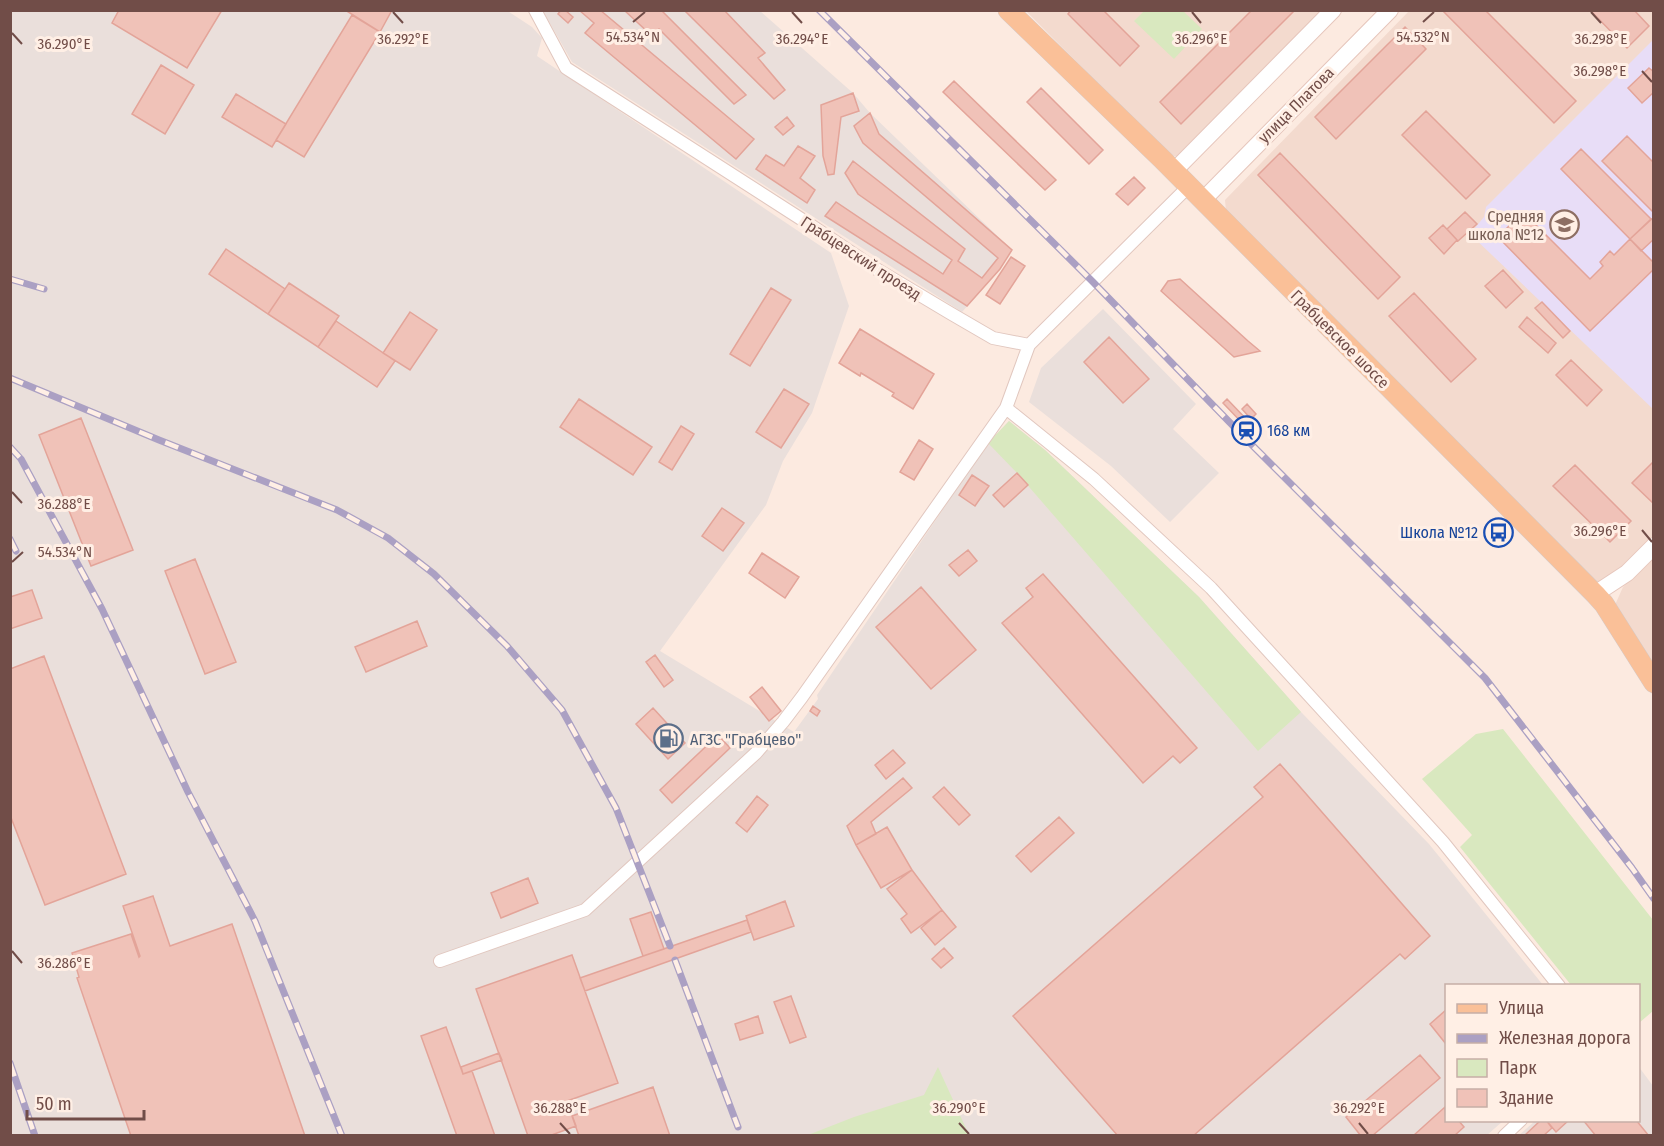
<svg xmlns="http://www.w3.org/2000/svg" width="1664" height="1146" font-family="'Fira Sans Condensed',sans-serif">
<rect width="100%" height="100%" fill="#fceae0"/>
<path fill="#f3dace" d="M1026 11H1324L1180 157 1169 155Z
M1409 11H1653V538L1613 580 1603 585 1591 578 1226 211 1225 200Z
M1653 555V663L1615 605 1623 587Z"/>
<path fill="#eadfdb" d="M506 10 532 27 542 38 537 56 831 253 849 306 812 413 783 461 766 505 660 651 794 732 818 699 817 695 988 443 1009 421 1045 450 1199 597 1301 712 1429 844 1543 985 1446 986V1120L1503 1121 1486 1136 11 1135 10 11Z
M543 11H760L853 93 870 113 1012 250 1000 269 962 312 572 62Z
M1103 309 1196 404 1173 429 1219 473 1170 522 1111 466 1029 402 1041 368Z
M1639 1067 1653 1086V1135L1518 1136 1535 1121 1638 1120Z"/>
<path fill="#e8ddf7" d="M1653 40V409L1470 234 1484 217 1486 207Z"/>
<path fill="#d9e8bf" d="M1144 11H1183L1202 29 1174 59 1134 21Z
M1009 421 1045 450 1199 597 1301 712 1258 751 1017 473 988 443Z
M1503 729 1653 920V1011L1639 1023 1638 986 1571 985 1460 847 1472 835 1422 779 1476 734Z
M938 1067 969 1135H808L854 1117 924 1095Z"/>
<path fill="#f0c2b8" stroke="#e3a499" stroke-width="1.5" d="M119 10H222L187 68 112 23Z
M345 10H392L380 32Z
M561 10H565L573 17 568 23 558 14Z
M579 10H600L754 139 736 159 585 33 594 23Z
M624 10H661L746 95 734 104 659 29 651 35Z
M684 10H724L765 53 758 58 785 90 774 99Z
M1071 10H1103L1139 46 1120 66 1068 14Z
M1252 10H1295L1181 124 1160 102Z
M1442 10H1485L1576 101 1554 123Z
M1590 10H1634L1649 26 1627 48Z
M352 15 380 32 304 157 276 140Z
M1405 27 1426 49 1336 139 1315 117Z
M161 65 194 85 165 134 132 114Z
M1649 68 1654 72V92L1642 103 1628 88Z
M954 81 1056 180 1045 190 943 92Z
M1041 88 1103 150 1089 164 1027 102Z
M853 93 859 111 841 117 834 174 828 175 823 156 821 105Z
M236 94 286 124 272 147 222 117Z
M1426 111 1490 175 1466 199 1402 135Z
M870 113 879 134 1012 250 1000 269 967 306 825 216 836 202 943 274 952 260 858 194 845 173 853 161 965 249 958 261 982 278 998 258 863 143 854 126Z
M787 117 794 126 783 135 775 127Z
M1627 136 1654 163V213L1602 161Z
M798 146 815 156 800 178 815 190 807 203 756 169 766 155 784 166Z
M1581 149 1651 219 1630 239 1561 169Z
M1280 153 1400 277 1378 299 1258 175Z
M1134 177 1145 188 1128 205 1116 194Z
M1465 212 1477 224 1458 241 1447 229Z
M1523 212 1590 279 1603 266 1600 262 1610 251 1614 255 1630 239 1654 263V269L1590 331 1498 237Z
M1654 217V239L1641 251 1630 239Z
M1443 225 1457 240 1444 254 1429 238Z
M226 249 285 289 268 314 209 274Z
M1011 257 1025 266 1000 304 986 295Z
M1503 270 1523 292 1506 308 1485 286Z
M1180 279 1248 341 1260 351 1234 357 1161 291 1168 281Z
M289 283 339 316 318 347 268 314Z
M771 288 791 300 750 366 730 354Z
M1414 293 1476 359 1451 382 1389 316Z
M1542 302 1570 331 1563 338 1535 308Z
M410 312 437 330 410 370 383 353Z
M1527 317 1556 343 1548 353 1519 327Z
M336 321 395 361 377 387 318 347Z
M860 329 934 374 913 409 892 396 894 393 861 373 860 376 839 363Z
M1109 337 1149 379 1123 403 1084 362Z
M1571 360 1602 390 1587 406 1556 375Z
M784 389 809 404 781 448 756 432Z
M579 399 652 447 633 475 560 427Z
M1227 399 1249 422 1245 426 1223 403Z
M1247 404 1256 414 1251 419 1242 409Z
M81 418 133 550 91 566 39 435Z
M681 426 694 434 672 470 659 462Z
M919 440 933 449 914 480 900 472Z
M1654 461V504L1632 483Z
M1575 465 1631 521 1610 542 1553 486Z
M1017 473 1028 485 1004 507 993 495Z
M972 475 989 486 975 506 959 495Z
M722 508 744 523 723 551 702 536Z
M968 550 977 561 959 576 949 565Z
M762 553 799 577 785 598 749 573Z
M195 559 236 662 205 674 165 571Z
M1043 574 1197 748 1180 763 1173 756 1143 783 1002 623 1033 597 1026 588Z
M921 587 976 650 931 689 876 627Z
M32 590 42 618 10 629V597Z
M417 621 427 646 366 672 355 647Z
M655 655 673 680 664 687 646 662Z
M44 656 126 874 45 905 10 815V669Z
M762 687 781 711 769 721 750 697Z
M813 706 820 711 817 716 810 711Z
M653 708 685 743 668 759 636 724Z
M718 735 730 748 672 803 660 790Z
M893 750 905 763 886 779 875 765Z
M1280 764 1430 936 1405 959 1400 954 1193 1136H1118L1013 1016 1263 797 1254 787Z
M903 778 912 788 871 822 876 834 856 845 847 826Z
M944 787 970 815 959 825 933 797Z
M757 796 768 805 747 832 736 823Z
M1059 817 1074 833 1031 872 1016 856Z
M887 827 912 870 881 888 856 845Z
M912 870 942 910 911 933 901 919 907 914 887 889Z
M528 878 538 903 501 918 491 893Z
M153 896 170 946 232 924 305 1136H131L77 978 79 977 72 953 131 934 139 957 140 956 123 906Z
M785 901 794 926 754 940 746 916Z
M942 910 956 927 935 945 921 928Z
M651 912 664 949 643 956 630 919Z
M747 920 751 932 585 991 580 978Z
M944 948 953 958 941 968 932 959Z
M572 955 618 1083 567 1101 576 1126 549 1136H528L476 989Z
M791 996 806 1037 790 1043 774 1002Z
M1446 1010V1044L1430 1024Z
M758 1016 763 1033 740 1040 735 1024Z
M446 1027 463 1074 472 1071 495 1136H457L421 1036Z
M499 1053 502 1060 463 1074 461 1067Z
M1420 1055 1440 1078 1372 1136H1361L1346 1117Z
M653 1087 670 1136H579L572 1116Z
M1445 1107 1446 1120H1458L1464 1127 1454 1136H1413Z
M1541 1120H1546L1552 1128 1543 1136H1524Z
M1546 1120H1569L1556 1132Z
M1583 1120H1636L1649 1136H1596Z"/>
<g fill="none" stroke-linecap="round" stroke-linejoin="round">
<defs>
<path id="street" d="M535 10 566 68 812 226 873 267 950 313 993 338 1029 345
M1006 408 1094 479 1211 588 1443 842 1559 986
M440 961 585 910 756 753 783 722 802 697 1006 408 1029 345 1189 186
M1504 1136 1521 1120"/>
<path id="secondary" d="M1174 171 1333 10
M1203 200 1390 10
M1595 594 1627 573 1654 546"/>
<path id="primary" d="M1008 10 1162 159 1595 594 1604 604 1654 683"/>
</defs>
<use href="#street" stroke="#e1c7bf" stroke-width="14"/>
<use href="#secondary" stroke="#e6c6bc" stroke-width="18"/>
<use href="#primary" stroke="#d4cac8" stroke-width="21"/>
<use href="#street" stroke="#fff" stroke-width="12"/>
<use href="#secondary" stroke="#fff" stroke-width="16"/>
<use href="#primary" stroke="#fac098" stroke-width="20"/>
<defs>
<path id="rail" d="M819 10 1093 282 1242 435 1485 678 1632 868 1654 899
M10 279 44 289
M10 378 159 440 337 510 388 538 434 574 507 646 562 710 616 808 670 946
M10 447 21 459 102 609 188 792 255 921 342 1136
M10 539 16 551
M675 960 738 1127
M10 1063 35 1136"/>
</defs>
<use href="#rail" stroke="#aba0c3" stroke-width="7"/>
<use href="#rail" stroke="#ffefe5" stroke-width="4.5" stroke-dasharray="14" stroke-linecap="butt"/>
</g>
<path fill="none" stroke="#714d48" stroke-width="2" d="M393 12 403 23M792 12 802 23M1192 12 1201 23M1591 12 1601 23M633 22 645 12M1423 22 1434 12M12 33 22 44M1642 71 1652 82M12 492 22 503M1642 530 1652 542M12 562 23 552M12 951 22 963M560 1123 570 1134M959 1123 969 1134M1359 1123 1368 1134"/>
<defs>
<symbol id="school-ring" viewBox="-11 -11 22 22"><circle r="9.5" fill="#ffefe5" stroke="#8d6e63" stroke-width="1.5"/><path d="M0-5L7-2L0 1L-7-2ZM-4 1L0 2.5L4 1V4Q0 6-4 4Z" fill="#8d6e63"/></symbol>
<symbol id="station-ring" viewBox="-11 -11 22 22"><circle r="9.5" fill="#ffefe5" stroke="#1a4fb4" stroke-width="1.5"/><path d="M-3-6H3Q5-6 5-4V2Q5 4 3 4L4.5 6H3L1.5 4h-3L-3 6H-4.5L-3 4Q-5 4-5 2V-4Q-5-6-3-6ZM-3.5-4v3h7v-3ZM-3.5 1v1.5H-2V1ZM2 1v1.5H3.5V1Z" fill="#1a4fb4"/></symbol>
<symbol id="bus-ring" viewBox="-11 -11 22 22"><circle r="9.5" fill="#ffefe5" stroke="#1a4fb4" stroke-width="1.5"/><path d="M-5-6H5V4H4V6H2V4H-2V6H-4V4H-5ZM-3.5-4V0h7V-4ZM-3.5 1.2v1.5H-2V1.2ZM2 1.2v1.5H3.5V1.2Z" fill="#1a4fb4"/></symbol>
<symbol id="fuel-ring" viewBox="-11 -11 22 22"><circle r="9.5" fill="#ffefe5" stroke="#5c6f8a" stroke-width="1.5"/><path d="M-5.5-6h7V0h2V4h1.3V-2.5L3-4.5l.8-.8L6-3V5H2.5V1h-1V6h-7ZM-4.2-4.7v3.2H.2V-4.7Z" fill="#5c6f8a"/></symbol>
</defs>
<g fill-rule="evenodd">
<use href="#school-ring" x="1548" y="208" width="33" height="33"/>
<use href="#station-ring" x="1230" y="414" width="33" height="33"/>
<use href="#bus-ring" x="1482" y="516" width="33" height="33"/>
<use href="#fuel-ring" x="652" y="722" width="33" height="33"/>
</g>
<g text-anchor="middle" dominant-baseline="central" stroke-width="6" stroke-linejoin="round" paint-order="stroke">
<g font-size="16" fill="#714d48" stroke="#ffefe5">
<text transform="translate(1296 105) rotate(-45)">улица Платова</text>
<text transform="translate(861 258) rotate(33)">Грабцевский проезд</text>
<text transform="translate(1340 339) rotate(45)">Грабцевское шоссе</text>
</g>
<g font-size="16" fill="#785e54" stroke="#ffefe5" text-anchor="end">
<text x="1544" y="216">Средняя<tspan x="1544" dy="18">школа №12</tspan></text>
</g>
<g font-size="16" fill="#164399" stroke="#ffefe5" text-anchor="start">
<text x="1267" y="430">168 км</text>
<text x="1478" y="532" text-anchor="end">Школа №12</text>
</g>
<g font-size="16" fill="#4e5e75" stroke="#ffefe5" text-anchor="start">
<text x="690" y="739">АГЗС "Грабцево"</text>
</g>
</g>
<g font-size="15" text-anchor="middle" fill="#714d48" stroke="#ffefe5" stroke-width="6" stroke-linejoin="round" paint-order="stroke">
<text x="633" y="42">54.534°N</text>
<text x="1423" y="42">54.532°N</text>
<text x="1601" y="44">36.298°E</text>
<text x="1201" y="44">36.296°E</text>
<text x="403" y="44">36.292°E</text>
<text x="802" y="44">36.294°E</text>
<text x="64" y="49">36.290°E</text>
<text x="1600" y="76">36.298°E</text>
<text x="64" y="509">36.288°E</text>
<text x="1600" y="536">36.296°E</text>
<text x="65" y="557">54.534°N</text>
<text x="64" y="968">36.286°E</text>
<text x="560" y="1113">36.288°E</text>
<text x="959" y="1113">36.290°E</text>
<text x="1359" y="1113">36.292°E</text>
</g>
<rect width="1664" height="1146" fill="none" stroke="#714d48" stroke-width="24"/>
<rect x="1445" y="984" width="195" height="138" fill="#ffefe5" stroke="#c6aea6" stroke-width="1.5"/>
<rect x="1457" y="1004" width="30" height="9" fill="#fac098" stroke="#c6aea6" stroke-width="1.5"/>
<text x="1499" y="1014" font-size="18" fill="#714d48">Улица</text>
<rect x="1457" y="1034" width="30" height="9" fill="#aba0c3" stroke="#c6aea6" stroke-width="1.5"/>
<text x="1499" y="1044" font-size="18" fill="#714d48">Железная дорога</text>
<rect x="1457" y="1059" width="30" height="18" fill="#d9e8bf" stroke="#c6aea6" stroke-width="1.5"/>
<text x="1499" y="1074" font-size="18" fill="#714d48">Парк</text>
<rect x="1457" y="1089" width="30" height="18" fill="#f0c2b8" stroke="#c6aea6" stroke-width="1.5"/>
<text x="1499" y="1104" font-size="18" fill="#714d48">Здание</text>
<path d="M27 1110v9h117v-9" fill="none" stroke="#714d48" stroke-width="3"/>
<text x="36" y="1110" font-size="18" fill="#714d48" stroke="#ffefe5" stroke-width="4.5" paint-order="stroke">50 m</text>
</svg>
